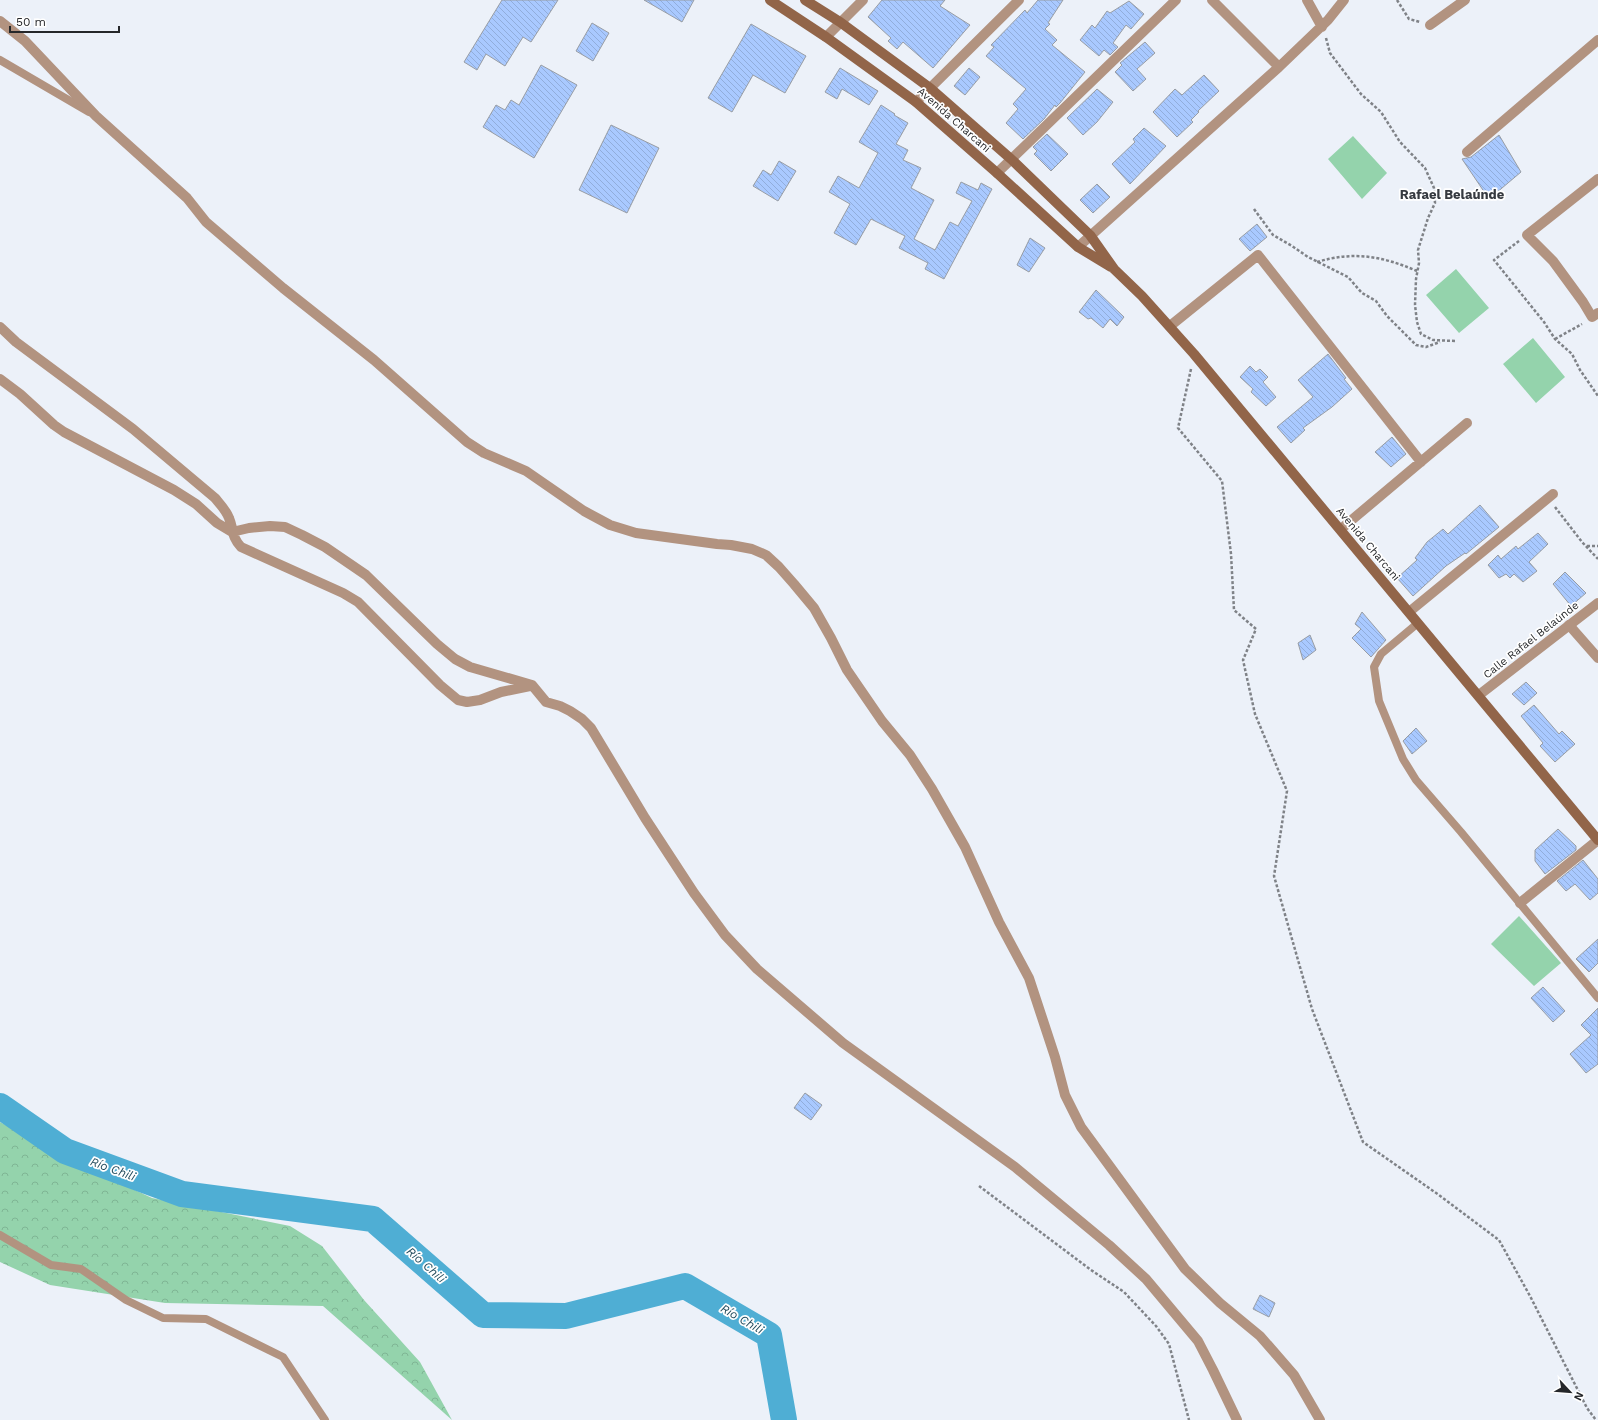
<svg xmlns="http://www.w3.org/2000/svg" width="1598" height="1420" font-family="'Work Sans',sans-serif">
<defs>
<pattern id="forest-crowns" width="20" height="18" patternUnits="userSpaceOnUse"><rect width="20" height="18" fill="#94d3ac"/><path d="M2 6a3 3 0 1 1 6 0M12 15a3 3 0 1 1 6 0" fill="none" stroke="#7fb594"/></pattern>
<pattern id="building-back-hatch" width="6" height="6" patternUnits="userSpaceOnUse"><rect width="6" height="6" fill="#a9c9ff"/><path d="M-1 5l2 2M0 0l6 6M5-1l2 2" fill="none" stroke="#91addb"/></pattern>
</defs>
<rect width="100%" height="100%" fill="#ecf1f9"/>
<path fill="#94d3ac" d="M1353 136 1387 173 1362 199 1328 159Z
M1456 269 1489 308 1459 333 1426 295Z
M1533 338 1565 377 1536 403 1503 364Z
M1519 916 1561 963 1534 986 1491 944Z"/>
<path fill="url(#forest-crowns)" d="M0 1122 68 1159 152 1198 290 1226 322 1246 364 1300 420 1362 452 1420 323 1306 165 1303 50 1285 0 1262Z"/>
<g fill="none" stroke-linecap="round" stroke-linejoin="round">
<path stroke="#4faed4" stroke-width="26" d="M0 1106 65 1151 182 1194 373 1219 483 1315 566 1316 685 1286 769 1335 784 1420"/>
</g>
<path fill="url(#building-back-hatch)" stroke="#989da4" d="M502 0H558L531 42 523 37 505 66 486 54 477 70 464 62Z
M644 0H694L682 22Z
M882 0H945L940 6 970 25 933 68 903 42 897 49 888 41 891 38 868 17Z
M1038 0H1063L1048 23 1050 24 1045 29 1057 40 1052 45 1085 72 1060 103 1056 107 1055 105 1044 119 1023 139 1006 123 1018 109 1013 104 1026 89 986 56 994 47 991 45 1025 10 1027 13Z
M1129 1 1144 14 1131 29 1126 25 1113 43 1118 47 1110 55 1104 50 1099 56 1080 40 1092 25 1095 28 1107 11 1110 13Z
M592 23 609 33 593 61 576 51Z
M751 24 806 56 785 93 753 75 732 112 708 98Z
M1145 42 1155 53 1137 69 1146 79 1133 91 1115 72 1122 65 1120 63Z
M541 65 577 85 534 158 483 127 496 105 505 110 511 100 519 105Z
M840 68 878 91 869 105 842 89 837 99 825 92Z
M969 68 980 77 965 95 954 86Z
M1204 75 1219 91 1198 111 1199 112 1191 120 1193 122 1177 137 1153 112 1175 89 1182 95Z
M1097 89 1113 102 1097 122 1083 135 1067 118Z
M881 105 895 114 894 115 908 123 896 144 908 150 903 160 921 168 911 188 934 200 914 239 935 250 950 222 958 226 972 201 956 193 961 182 978 190 981 183 992 189 944 279 925 269 928 263 899 248 905 236 871 219 856 245 834 233 850 204 829 192 838 176 859 188 878 153 859 142Z
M611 125 659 148 627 213 579 190Z
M1144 128 1166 146 1130 184 1112 164 1135 142 1133 139Z
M1047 134 1068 154 1051 171 1034 154 1037 151 1033 147Z
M1499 135 1521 172 1489 199 1462 159 1471 157Z
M779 161 796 171 778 201 753 186 763 170 771 175Z
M1097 184 1110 197 1093 213 1080 200Z
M1257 224 1267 237 1250 251 1239 239Z
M1030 238 1045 248 1029 272 1017 265Z
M1096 290 1124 317 1117 326 1110 319 1103 328 1091 318 1088 319 1079 312Z
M1328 354 1346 378 1344 379 1352 389 1332 407 1303 428 1305 430 1291 443 1277 427 1313 397 1298 380Z
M1250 366 1256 372 1260 369 1268 377 1263 382 1276 397 1266 406 1251 392 1253 389 1240 377Z
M1392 437 1406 454 1391 467 1375 452Z
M1480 505 1499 527 1466 554 1465 553 1446 566 1413 596 1397 578 1417 560 1415 558 1427 542 1443 529 1448 534Z
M1538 533 1548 544 1529 562 1537 571 1523 582 1514 574 1510 578 1506 574 1499 578 1488 565 1498 555 1501 559 1516 546 1518 549Z
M1565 572 1586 593 1571 606 1553 584Z
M1362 612 1386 640 1371 657 1352 638 1361 629 1355 624Z
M1310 635 1316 650 1303 660 1298 643Z
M1526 682 1537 693 1524 705 1512 694Z
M1534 705 1559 734 1562 731 1575 744 1555 762 1540 746 1543 743 1521 716Z
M1416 728 1427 741 1412 754 1403 741Z
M1558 829 1576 846V850L1545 874 1535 861V850Z
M1583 860 1598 879V893L1590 900 1575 884 1566 891 1557 881Z
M1598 939V963L1589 972 1576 959Z
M1543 987 1565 1011 1553 1022 1531 998Z
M1598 1008V1064L1586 1073 1570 1054 1591 1035 1581 1025Z
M805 1093 822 1105 811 1120 794 1108Z
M1260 1295 1275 1303 1269 1317 1253 1309Z"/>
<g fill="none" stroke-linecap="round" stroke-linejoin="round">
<path stroke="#7f8287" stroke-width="2.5" stroke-dasharray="3 2" stroke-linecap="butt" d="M1397 0 1409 19 1420 22
M1326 38 1330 53 1361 94 1381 112 1400 142 1425 168 1434 188 1435 203 1428 218 1418 250 1419 263 1416 279 1415 305 1417 322 1421 334 1433 340 1455 341
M1254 209 1273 235 1292 246 1308 257 1348 277 1362 293 1376 301 1387 316 1416 345 1426 347 1440 342
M1519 241 1494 260 1544 322 1555 339 1572 354 1580 370 1598 396
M1317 262C1354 251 1382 256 1417 271
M1555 339 1582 324
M1191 369 1178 428 1222 481 1231 554 1234 610 1256 629 1243 660 1255 714 1287 791 1274 876 1312 1009 1363 1142 1439 1195 1499 1240 1530 1296 1587 1408 1596 1420
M1555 507 1582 542 1598 559
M1587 546H1598
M979 1186 1091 1270 1124 1292 1156 1326 1169 1344 1189 1420"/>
<path stroke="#b29380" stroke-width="8" d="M0 60 89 112
M1418 623 1381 654 1374 667 1379 701 1403 759 1416 780 1461 832 1598 998
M0 1235 51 1265 81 1269 126 1300 163 1318 206 1319 283 1357 325 1420"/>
<path stroke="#b29380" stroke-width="10" d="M1212 0 1279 67
M1307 0 1322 27
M0 21 25 41 96 116 187 198 206 222 283 288 374 360 467 442 484 453 526 471 584 511 610 525 636 533 717 544 731 545 752 549 766 555 779 567 794 584 814 608 831 638 847 670 882 721 910 755 932 789 965 847 999 922 1029 978 1055 1057 1065 1095 1081 1127 1185 1269 1220 1303 1260 1336 1294 1375 1320 1420
M1430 25 1465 0
M826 37 863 0
M916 102 1019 0
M1467 152 1598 40
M997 173 1176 0
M1598 179 1527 235 1553 261 1583 302 1592 317 1598 313
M1078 247 1279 67 1328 20 1344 0
M1170 326 1258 255 1421 462
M0 327 16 342 133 429 215 498C220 504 226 510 229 518 234 530 231 536 241 547L343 593 358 602 440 685 458 700 467 702 480 700 501 692 530 686
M0 379 20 394 54 425 64 432 174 490 196 504 217 523 232 532 249 528 270 526 285 527 302 535 325 547 366 575 437 644 455 659 470 667 532 685 546 702 560 706 570 711 582 719 591 728 645 818 694 893 725 935 757 969 843 1043 1015 1167 1109 1245 1146 1279 1198 1341 1213 1370 1237 1420
M1341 529 1467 423
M1409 612 1553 494
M1569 625 1598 658
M1520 903 1598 840"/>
<path stroke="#b29380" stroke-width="10" d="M1479 695 1598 603"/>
<path stroke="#926549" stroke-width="10" d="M770 0 826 37 916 102 997 173 1078 247 1111 267
M805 0 840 22 930 88 1011 159 1090 235 1114 269 1142 296 1194 354 1598 840"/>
</g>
<g text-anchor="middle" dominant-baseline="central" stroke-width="3.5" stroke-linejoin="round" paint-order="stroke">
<g font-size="11" fill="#25272a" stroke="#fff">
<text transform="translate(954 120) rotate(41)">Avenida Charcani</text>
<text transform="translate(1368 544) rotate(50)">Avenida Charcani</text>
<text transform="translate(1531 640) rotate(-38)">Calle Rafael Belaúnde</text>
</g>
<g font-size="12" font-style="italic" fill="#224b5c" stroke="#fff">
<text transform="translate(113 1169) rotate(20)">Río Chili</text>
<text transform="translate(426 1265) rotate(41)">Río Chili</text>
<text transform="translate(742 1319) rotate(30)">Río Chili</text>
</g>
<g font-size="13" font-weight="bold" fill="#363a40" stroke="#fff">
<text x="1452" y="194">Rafael Belaúnde</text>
</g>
</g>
<g transform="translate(1570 1392) rotate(116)" stroke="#ffffff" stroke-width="3" paint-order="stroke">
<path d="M0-3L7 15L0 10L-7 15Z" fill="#25272a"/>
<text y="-6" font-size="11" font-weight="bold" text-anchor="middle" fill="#25272a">N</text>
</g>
<path d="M10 26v6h109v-6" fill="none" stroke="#25272a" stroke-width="2"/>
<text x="16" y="26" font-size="12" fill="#25272a" stroke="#ffffff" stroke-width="3" paint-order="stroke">50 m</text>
</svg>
